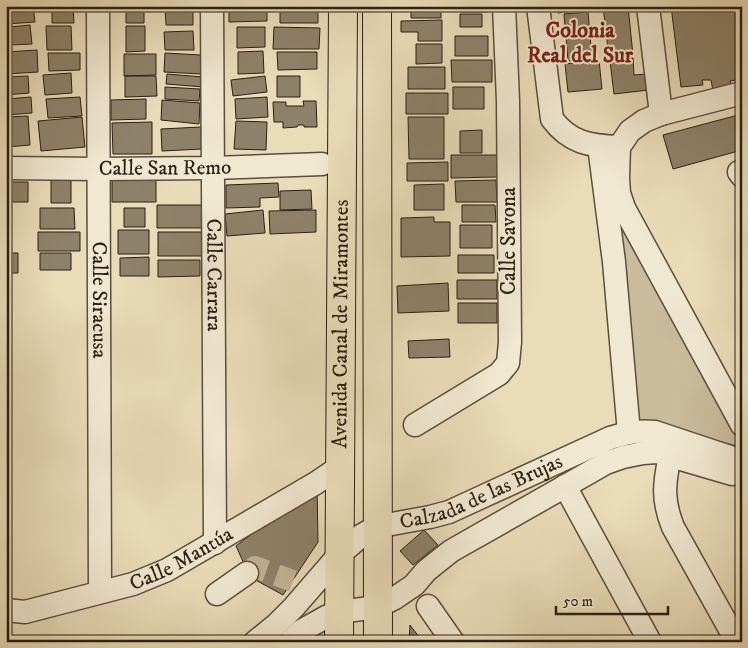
<svg xmlns="http://www.w3.org/2000/svg" width="748" height="648" font-family="'IM FELL DW Pica',serif">
<rect width="100%" height="100%" fill="#e9dcb8"/>
<filter id="stains"><feTurbulence type="fractalNoise" baseFrequency=".004" numOctaves="4"/><feColorMatrix values="0 0 0 0 .2 0 0 0 0 .09 0 0 0 0 .02 0 0 0 .5 -.17"/></filter>
<radialGradient id="worn" r=".72"><stop offset=".6" stop-color="#630" stop-opacity="0"/><stop offset="1" stop-color="#630" stop-opacity=".3"/></radialGradient>
<path fill="#c9bc9c" stroke="#7a6e58" d="M614 216 624 218 742 441V447L637 420Z"/>
<path fill="#8e8169" stroke="#2c1f14" d="M6 6H33L35 22 6 24Z
M52 6H73L74 23H52Z
M126 6H144V23H126Z
M165 6H193V25H166Z
M229 6H267V21L229 22Z
M280 6H318V23H280Z
M411 6H441V18H411Z
M461 6H488V12H461Z
M557 6H581V10L558 13Z
M603 6H628L633 55 609 58Z
M671 6H742V79L730 81 732 86 713 91 711 80H702L703 85 681 87Z
M588 12 592 58 568 61 564 14Z
M460 14H482V27H460Z
M442 20V41H418V32H401V21Z
M30 25 32 44 11 45 10 27Z
M46 26H71L72 50H47Z
M126 26H145V51L126 52Z
M237 27H265V47L237 48Z
M274 27 320 28 319 49H273Z
M193 31 194 50H165L164 32Z
M455 36H488V56H455Z
M416 44H442V63L416 64Z
M37 50 38 72 6 74V52Z
M263 51 264 73 238 74V52Z
M277 52H317V69L278 70Z
M48 53H80V70L49 71Z
M165 53 201 55V74L164 72Z
M124 54H156V75L124 76Z
M633 58 634 75 647 74 649 90 614 94 610 61Z
M451 60H492V82H452Z
M599 60 602 89 568 92 565 64Z
M408 67H445V89H408Z
M71 73 72 93 45 95 43 75Z
M167 74 204 77 203 87 166 84Z
M28 76 29 93 6 95V77Z
M125 76H156L157 96 125 97Z
M265 76 267 92 233 96 231 80Z
M277 76H300V97H277Z
M165 87 200 89 199 101 165 99Z
M453 87H484V109H453Z
M406 93H448V114H406Z
M31 97 32 113 6 115V99Z
M80 97 82 116 48 118 46 99Z
M267 97 268 117 236 119 235 99Z
M146 99V119L111 120V100Z
M162 100 200 103 199 124 161 120Z
M303 101H316L317 127H304V125H298L297 127 283 128V122H274L273 102H286V106H304Z
M742 114V150L673 169 663 135Z
M28 116 30 145 7 147 6 117Z
M82 117 85 147 41 151 38 121Z
M408 117H444V159H409Z
M236 121 267 122 266 150 234 149Z
M152 122V154H113L112 123Z
M201 127 202 149 162 151 161 129Z
M482 130V153H460V131Z
M451 155H498V177L451 178Z
M448 162V181H407V163Z
M51 177H71V203H51Z
M112 178H156V202H112Z
M496 180 497 202H456L455 181Z
M6 182H28V202H6Z
M278 183 279 197 260 198V207L226 208V185Z
M444 184V210H414V185Z
M311 190 312 209 280 210V191Z
M157 205H202V228H157Z
M462 205H495L496 222H462Z
M40 208H74L75 229H40Z
M124 208H145V227H124Z
M263 210 265 233 227 236 225 214Z
M316 210V232L270 234 269 211Z
M434 217V222H450V256L401 257V218Z
M460 225H492V248H460Z
M118 230H149V254H118Z
M38 232H80V251H38Z
M158 232H203L204 256H158Z
M6 253H18V273H6Z
M40 253H71V270H40Z
M458 255H494V273H458Z
M149 257V276H120V258Z
M158 260H200V276L158 277Z
M457 280H497V299H457Z
M448 283 449 311 398 313 397 286Z
M458 303H497V323H458Z
M449 339 450 357 409 358 408 341Z
M317 485 318 542 283 595 250 577 236 546Z
M424 530 438 545 413 565 400 551Z
M410 625 423 642H409Z"/>
<g fill="none" stroke-linecap="round" stroke-linejoin="round">
<path stroke="#c3b697" stroke-width="22" stroke-dasharray="22 11" stroke-linecap="butt" d="M247 573 255 567 293 581"/>
<defs>
<g id="minor">
<path id="s1" d="M98 6 100 592"/>
<path id="s2" d="M212 6 215 543"/>
<path d="M538 6 552 119C570 143 590 146 619 147L630 131 644 121 661 114 742 93"/>
<path d="M648 6 661 114"/>
<path d="M599 146 614 262 629 433"/>
<path d="M619 147 618 178 619 193 624 208 742 425"/>
<path id="s3" d="M6 168 99 169 213 168 322 164"/>
<path d="M739 172 742 176"/>
<path d="M415 425 499 374 508 363 510 342 508 101 504 6"/>
<path d="M670 456C664 483 662 500 673 527L737 642"/>
<path d="M565 486 650 642"/>
<path d="M217 594 247 573"/>
<path d="M428 606 453 642"/>
<path id="s4" d="M6 610 25 612 133 584 167 570 316 483 341 466"/>
<path id="s5" d="M255 642 276 625 294 607 339 555 362 535 371 530 381 526 430 517 449 512 610 438C626 433 638 430 655 432L742 461"/>
<path d="M290 642 301 631 326 617 339 612 377 607 395 598 414 585 426 571 451 551 606 463 623 457 643 453 657 452 732 474"/>
</g>
<g id="major">
<path d="M377 6 378 642"/>
<path id="s6" d="M339 642 343 6"/>
</g>
</defs>
<use href="#minor" stroke="#5b4e3d" stroke-width="25"/>
<use href="#major" stroke="#2c1f14" stroke-width="30"/>
<use href="#minor" stroke="#f1e8d1" stroke-width="22"/>
<use href="#major" stroke="#e9dcb8" stroke-width="28"/>
</g>
<g text-anchor="middle" dominant-baseline="central" stroke-width="4" stroke-linejoin="round" paint-order="stroke">
<g font-size="21" fill="#2c1f14" stroke="#f1e8d1">
<text stroke="none"><textPath href="#s3" startOffset="159">Calle San Remo</textPath></text>
<text transform="translate(509 241) rotate(-90)">Calle Savona</text>
<text stroke="none"><textPath href="#s2" startOffset="269">Calle Carrara</textPath></text>
<text stroke="none"><textPath href="#s1" startOffset="294">Calle Siracusa</textPath></text>
<text stroke="none"><textPath href="#s6" startOffset="318">Avenida Canal de Miramontes</textPath></text>
<text stroke="none"><textPath href="#s5" startOffset="279">Calzada de las Brujas</textPath></text>
<text stroke="none"><textPath href="#s4" startOffset="185">Calle Mantúa</textPath></text>
</g>
<g font-size="22" font-weight="bold" fill="#7a1f14" stroke="#f1e8d1">
<text x="580" y="30">Colonia<tspan x="580" dy="25">Real del Sur</tspan></text>
</g>
</g>
<rect width="748" height="648" fill="none" stroke="#e9dcb8" stroke-width="25"/>
<rect x="8" y="8" width="733" height="633" fill="none" stroke="#2c1f14" stroke-width="2.5"/>
<rect x="12" y="12" width="723" height="623" fill="none" stroke="#2c1f14"/>
<path d="M556 606v8h112v-8" fill="none" stroke="#2c1f14" stroke-width="2.5"/>
<text x="563" y="606" font-size="15" fill="#2c1f14" stroke="#f1e8d1" stroke-width="4" paint-order="stroke">50 m</text>
<rect width="100%" height="100%" filter="url(#stains)"/>
<rect width="100%" height="100%" fill="url(#worn)"/>
</svg>
